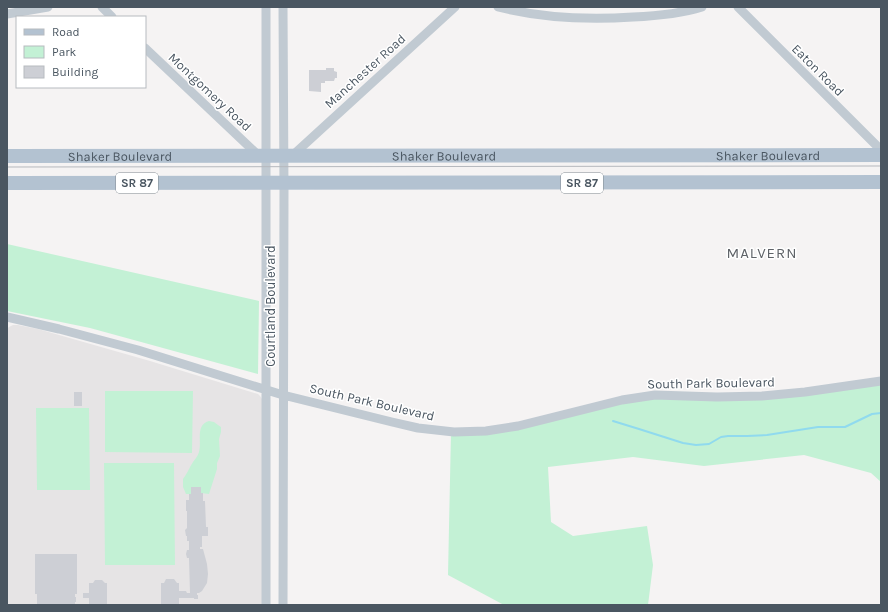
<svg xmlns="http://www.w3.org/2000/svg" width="888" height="612" font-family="Karla,sans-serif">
<rect width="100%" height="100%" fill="#f5f3f3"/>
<path fill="#e6e4e5" d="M13 325H18L38 329 150 361 258 394 260 396 262 399 263 605H7V329L9 327Z"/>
<path fill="#c3f1d5" d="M7 244 259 301 258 374 90 328 7 311Z
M881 382V482L871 473 804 455 704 466 633 457 548 467 551 522 573 536 647 526 653 565 648 605H504L448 575 451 432 486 431 622 400 717 397Z
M105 391H193L192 453 105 452Z
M36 408H89L90 490H37Z
M209 421 214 422 218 425 221 427V432L219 439 220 456 217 463V469L209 494 201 493V487H191V494H186L183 487V479C187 474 189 468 193 462 195 459 198 456 199 452 202 441 195 425 209 421Z
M104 463H174L175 565H105Z"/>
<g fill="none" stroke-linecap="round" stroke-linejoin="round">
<path stroke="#90daee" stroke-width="2" d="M613 421 639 429 683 443 696 445 709 444 721 437 728 436H747L767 435 818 427H845L872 414 881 413"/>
</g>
<path fill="#cdcfd5" d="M326 68H334V71L337 72V78H335L334 81H325V83H321V92L309 91V70H326Z
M74 392H82V406H74Z
M191 487H201V493H203V501H205L206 527H208V536H202V547H200V549H203L207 564 208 574 207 583 202 591 199 593H197V595H198V599H194V598H179V605H161V583H164L166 579H174L177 583H179V591H186L187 593H190L189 558H187L186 554 187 550H189V541H187V536H186L185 530 187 528V511H186V500H189V494H191Z
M35 554H77V594H75V597H76V602H75V605H37V594H35Z
M95 580H102L105 583H107V605H89V598H83V593H89V583H93Z"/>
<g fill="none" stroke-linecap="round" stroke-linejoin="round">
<path stroke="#c1cad2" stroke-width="9" d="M102 7 112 17
M266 7V605
M283 7 284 191 283 605
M498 7C542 18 588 20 633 17 656 16 680 14 702 7
M738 7 881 150
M7 14 48 7
M145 48 258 155
M293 155 455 7
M7 317 59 329 138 350 283 395 392 422 418 428 454 432 486 431 518 426 622 400 655 395 717 397 762 396 805 392 881 381"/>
<g stroke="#b3c2d1" stroke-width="14">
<path id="s1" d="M7 156 881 155"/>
<path d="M7 183 881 182"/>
</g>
<path stroke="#b5b8bd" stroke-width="1" d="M7 167 881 166"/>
</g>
<g text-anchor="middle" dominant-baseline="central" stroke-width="3" stroke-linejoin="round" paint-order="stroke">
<g fill="#fff" stroke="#808990" stroke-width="1">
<rect x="116" y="173" width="42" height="20" rx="3"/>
<rect x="561" y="173" width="42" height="20" rx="3"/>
</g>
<g font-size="12" font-weight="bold" fill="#4a5661">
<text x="137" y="183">SR 87</text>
<text x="582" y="183">SR 87</text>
</g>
<g font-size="13" fill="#4a5661" stroke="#fff">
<text transform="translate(818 70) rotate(45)">Eaton Road</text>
<text transform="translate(365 71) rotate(-42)">Manchester Road</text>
<text transform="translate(210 92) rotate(43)">Montgomery Road</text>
<text stroke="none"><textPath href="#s1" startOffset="113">Shaker Boulevard</textPath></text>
<text stroke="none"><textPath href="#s1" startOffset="437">Shaker Boulevard</textPath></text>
<text stroke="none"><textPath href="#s1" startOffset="761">Shaker Boulevard</textPath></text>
<text transform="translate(270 306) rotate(-90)">Courtland Boulevard</text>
<text transform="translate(711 383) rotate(-1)">South Park Boulevard</text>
<text transform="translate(372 402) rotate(13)">South Park Boulevard</text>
</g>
<g font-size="15" letter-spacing="1" fill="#5f6368" stroke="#fff">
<text x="762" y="253">MALVERN</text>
</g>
</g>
<rect width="888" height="612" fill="none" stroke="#4a5661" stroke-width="16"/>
<rect x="16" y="16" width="130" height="72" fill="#ffffff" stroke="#b7bbc0"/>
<rect x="24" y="29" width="20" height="6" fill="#b3c2d1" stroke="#b7bbc0"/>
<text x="52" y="36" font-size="12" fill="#4a5661">Road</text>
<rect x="24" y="46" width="20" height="12" fill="#c3f1d5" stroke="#b7bbc0"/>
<text x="52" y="56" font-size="12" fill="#4a5661">Park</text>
<rect x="24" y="66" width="20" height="12" fill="#cdcfd5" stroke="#b7bbc0"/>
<text x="52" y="76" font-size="12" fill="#4a5661">Building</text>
</svg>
